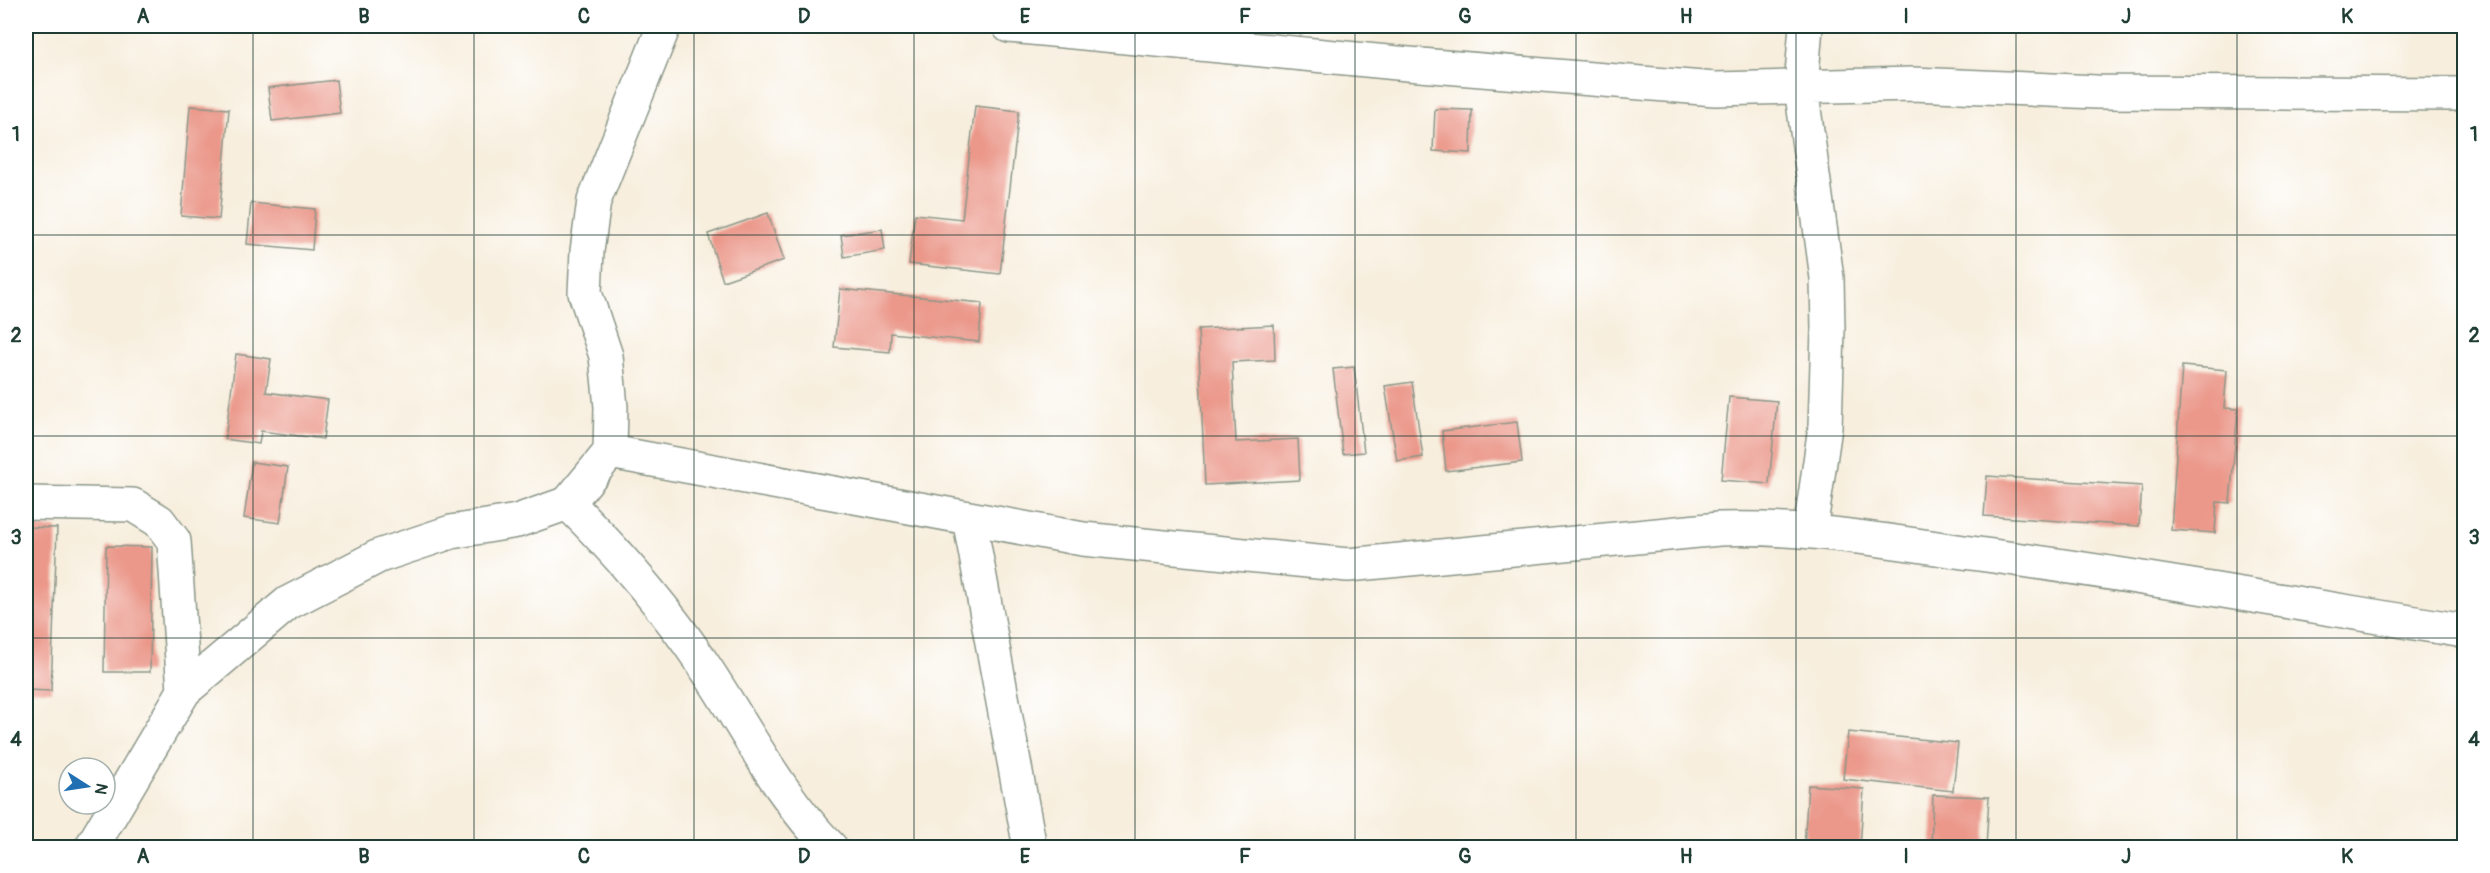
<svg xmlns="http://www.w3.org/2000/svg" width="2490" height="873" font-family="Pangolin,sans-serif">
<rect width="100%" height="100%" fill="#fff"/>
<filter id="ink" filterUnits="userSpaceOnUse"><feTurbulence type="fractalNoise" baseFrequency=".0167" numOctaves="2"/><feDisplacementMap in="SourceGraphic" scale="12" xChannelSelector="R" yChannelSelector="G"/><feConvolveMatrix kernelMatrix="1 2 1 2 8 2 1 2 1" color-interpolation-filters="sRGB"/></filter>
<filter id="wash" filterUnits="userSpaceOnUse"><feTurbulence type="fractalNoise" baseFrequency=".008" numOctaves="4" result="noise"/><feDisplacementMap in="SourceGraphic" scale="24" xChannelSelector="R" yChannelSelector="G"/><feGaussianBlur stdDeviation="1.35" result="paint"/><feColorMatrix in="noise" values="0 0 0 0 0 0 0 0 0 0 0 0 0 0 0 0 0 1.4 0 .05"/><feComposite in="paint" operator="in"/></filter>
<g filter="url(#wash)">
<rect width="100%" height="100%" fill="#f7eedd"/>
<g id="blocks">
<path fill="#eb988a" d="M336 80 340 113 272 121 268 88Z
M190 106 229 109 219 219 181 216Z
M975 106 1019 111 1000 274 909 264 915 214 962 219Z
M1435 109 1472 110 1471 153 1433 151Z
M251 203 315 209 312 250 247 244Z
M768 213 784 260 723 281 708 234Z
M882 229 885 250 844 257 841 235Z
M840 289 982 303 979 342 891 333 890 352 834 347Z
M1274 325 1275 360 1232 362 1236 442 1298 439 1300 480 1205 485 1198 329Z
M236 354 271 359 266 392 328 400 323 439 261 431 259 444 225 439Z
M2182 366 2227 370 2224 408 2238 409 2230 503 2217 502 2215 533 2171 530Z
M1354 367 1364 452 1343 454 1333 369Z
M1412 382 1423 457 1397 461 1385 386Z
M1729 397 1777 401 1769 484 1721 480Z
M1517 422 1522 462 1446 471 1442 431Z
M252 462 288 467 280 523 244 518Z
M1987 476 2142 486 2139 526 1984 516Z
M26 527 57 528 51 691 26 690Z
M106 546 152 547 150 672H104Z
M1848 732 1958 743 1953 791 1843 779Z
M1808 785 1864 789 1860 848H1804Z
M1933 795 1989 797 1986 848H1931Z"/>
</g>
</g>
<g filter="url(#ink)">
<use href="#blocks" fill-opacity="0" stroke="#8b9688" stroke-width="1.5"/>
<g fill="none" stroke-linecap="round" stroke-linejoin="round">
<defs>
<path id="street" d="M1009 26 1408 64 1715 89 1913 84 2097 92 2464 94
M1806 26 1801 87 1827 278 1828 330 1825 427 1810 531
M610 452 1083 539 1348 565 1719 529C1804 526 1887 541 1971 553 2136 575 2300 604 2464 631
M26 503 133 505 159 521 174 541 184 691
M568 503C617 552 664 606 703 664 744 725 779 796 831 848
M969 518 1030 848
M91 848 184 691 288 603 379 556 451 532 517 521 568 503 610 452 611 407 606 356 585 293 587 251 594 201 664 26"/>
</defs>
<use href="#street" stroke="#8b9688" stroke-width="36"/>
<use href="#street" stroke="#fff" stroke-width="33"/>
</g>
</g>
<path fill="none" stroke="#1f3d34" stroke-width="1.5" stroke-opacity="0.55" d="M253 26V848M474 26V848M694 26V848M914 26V848M1135 26V848M1355 26V848M1576 26V848M1796 26V848M2016 26V848M2237 26V848M26 235H2464M26 436H2464M26 638H2464"/>
<rect width="2490" height="873" fill="none" stroke="#fff" stroke-width="66"/>
<g transform="translate(87 786) rotate(102)"><circle r="28" fill="#ffffff" stroke="#a5b1ae" stroke-width="1.5"/>
<path d="M0-4.5L10 22L0 15L-10 22Z" fill="#1f6fb2"/>
<text y="-9" font-size="16" font-weight="bold" text-anchor="middle" fill="#1f3d34">N</text>
</g>
<rect x="33" y="33" width="2424" height="807" fill="none" stroke="#1f3d34" stroke-width="2"/>
<g font-size="20" text-anchor="middle" font-weight="bold" fill="#1f3d34">
<text x="143" y="23">A</text>
<text x="364" y="23">B</text>
<text x="584" y="23">C</text>
<text x="804" y="23">D</text>
<text x="1025" y="23">E</text>
<text x="1245" y="23">F</text>
<text x="1465" y="23">G</text>
<text x="1686" y="23">H</text>
<text x="1906" y="23">I</text>
<text x="2126" y="23">J</text>
<text x="2347" y="23">K</text>
<text x="16" y="141">1</text>
<text x="2474" y="141">1</text>
<text x="16" y="342">2</text>
<text x="2474" y="342">2</text>
<text x="16" y="544">3</text>
<text x="2474" y="544">3</text>
<text x="16" y="746">4</text>
<text x="2474" y="746">4</text>
<text x="143" y="863">A</text>
<text x="364" y="863">B</text>
<text x="584" y="863">C</text>
<text x="804" y="863">D</text>
<text x="1025" y="863">E</text>
<text x="1245" y="863">F</text>
<text x="1465" y="863">G</text>
<text x="1686" y="863">H</text>
<text x="1906" y="863">I</text>
<text x="2126" y="863">J</text>
<text x="2347" y="863">K</text>
</g>
</svg>
